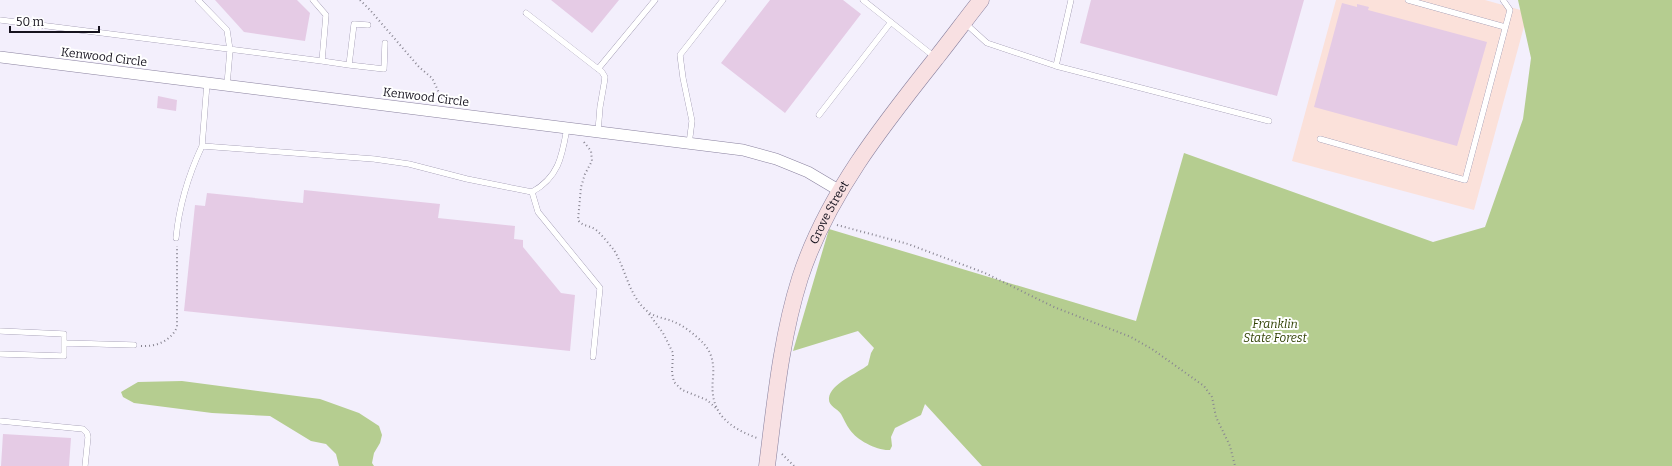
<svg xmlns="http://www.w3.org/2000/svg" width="1672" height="466" font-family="Bitter,serif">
<rect width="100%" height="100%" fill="#f3effc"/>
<path fill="#fbe1da" d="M1336 0H1485L1528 12 1474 210 1292 161Z"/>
<path fill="#b5cd90" d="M1518 0H1672V466H982L925 404 921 415 895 428 891 437 892 446 890 450C877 451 857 440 850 430 846 425 844 419 841 414 837 408 828 406 829 398 830 384 858 373 868 365L871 353 874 348 858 331 793 351 829 229 1136 321 1184 153 1433 242 1485 227 1523 119 1531 58Z
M182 381 320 399 359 413 379 426 382 435 380 443 374 453 372 463 374 466H339L336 454 326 444 311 441 270 416 212 413 134 403 123 397 121 392 138 382Z"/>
<path fill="#e5cbe5" d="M215 0H297L310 13 305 41 244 32Z
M551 0H619L592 33Z
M770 0H843L861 14 785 113 721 63Z
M1091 0H1304L1277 96 1080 43Z
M1342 3 1357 7V4L1369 7 1368 10 1487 42 1457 146 1314 107Z
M158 96 177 100 176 111 157 108Z
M304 190 440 204 438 218 515 226 514 239 523 240V247L561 293 575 295 570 351 184 311 195 205 205 206 207 193 303 203Z
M3 434 71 438 69 466H1Z"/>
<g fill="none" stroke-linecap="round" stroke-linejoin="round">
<defs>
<path id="lane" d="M198 0 227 30 230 50 227 85
M863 0 936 58
M1071 0 1056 66 1269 121
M1408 0 1505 27
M526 13 602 72 605 77 604 84 600 107 598 132
M0 20 322 61 326 15 313 0
M965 23 987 43 1056 66
M322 61 349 65 354 24 368 25
M349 65 384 69 385 43
M598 69 655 0
M207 83 202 146 374 159 409 164 467 179 532 192C559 177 562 156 567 128
M819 115 891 22
M1320 139 1465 180 1510 10 1503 0
M689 144 692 121 683 78 680 55 723 0
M532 192 538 212 600 288 593 357
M176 238C179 206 188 176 202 146
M0 331 64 334V343L134 345
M0 354 64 356V343
M0 421 83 429 87 433 88 437 85 466"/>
<path id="street" d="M0 57 743 150 776 159 808 172 840 191"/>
<g id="secondary">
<path id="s1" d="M767 466C775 403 781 338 800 278 827 195 883 125 937 57 952 38 966 19 981 0"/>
</g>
</defs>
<use href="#lane" stroke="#89819e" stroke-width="6"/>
<use href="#street" stroke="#89819e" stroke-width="12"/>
<use href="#secondary" stroke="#89819e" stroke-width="17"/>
<path stroke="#888591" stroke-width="2" stroke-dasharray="1 3" stroke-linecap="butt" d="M360 0 370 10 419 67 432 78 443 101
M584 142 591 151 592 161 585 174 581 187 578 220C583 227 590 225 596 230 602 235 609 244 614 250 626 270 629 296 647 311 654 317 664 318 672 321 683 325 697 336 704 344 713 354 714 366 713 378 709 413 728 427 757 438
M837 225 908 244 985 273 1054 307 1131 337 1152 349 1204 386 1212 397 1216 417 1230 446 1235 466
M649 314 663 333 673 353 672 373 674 382 682 390 707 400 717 409
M141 346C156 347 171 341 177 327V246
M782 454 794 466"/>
<use href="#lane" stroke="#fff" stroke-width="5.5"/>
<use href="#street" stroke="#fff" stroke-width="11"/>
<use href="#secondary" stroke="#f8e0e2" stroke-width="16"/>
</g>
<g text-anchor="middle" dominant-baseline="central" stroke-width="4" stroke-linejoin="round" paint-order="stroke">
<g font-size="12" fill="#16131e" stroke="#fff">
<text transform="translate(104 57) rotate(7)">Kenwood Circle</text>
<text transform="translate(426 97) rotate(7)">Kenwood Circle</text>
<text stroke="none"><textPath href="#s1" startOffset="263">Grove Street</textPath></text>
</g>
<g font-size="12" font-style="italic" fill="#2f4002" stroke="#fff">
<text x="1275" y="324">Franklin<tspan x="1275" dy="14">State Forest</tspan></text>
</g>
</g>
<path d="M10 26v6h89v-6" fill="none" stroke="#16131e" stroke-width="2"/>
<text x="16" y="26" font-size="12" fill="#16131e" stroke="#ffffff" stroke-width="3" paint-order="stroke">50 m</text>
</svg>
